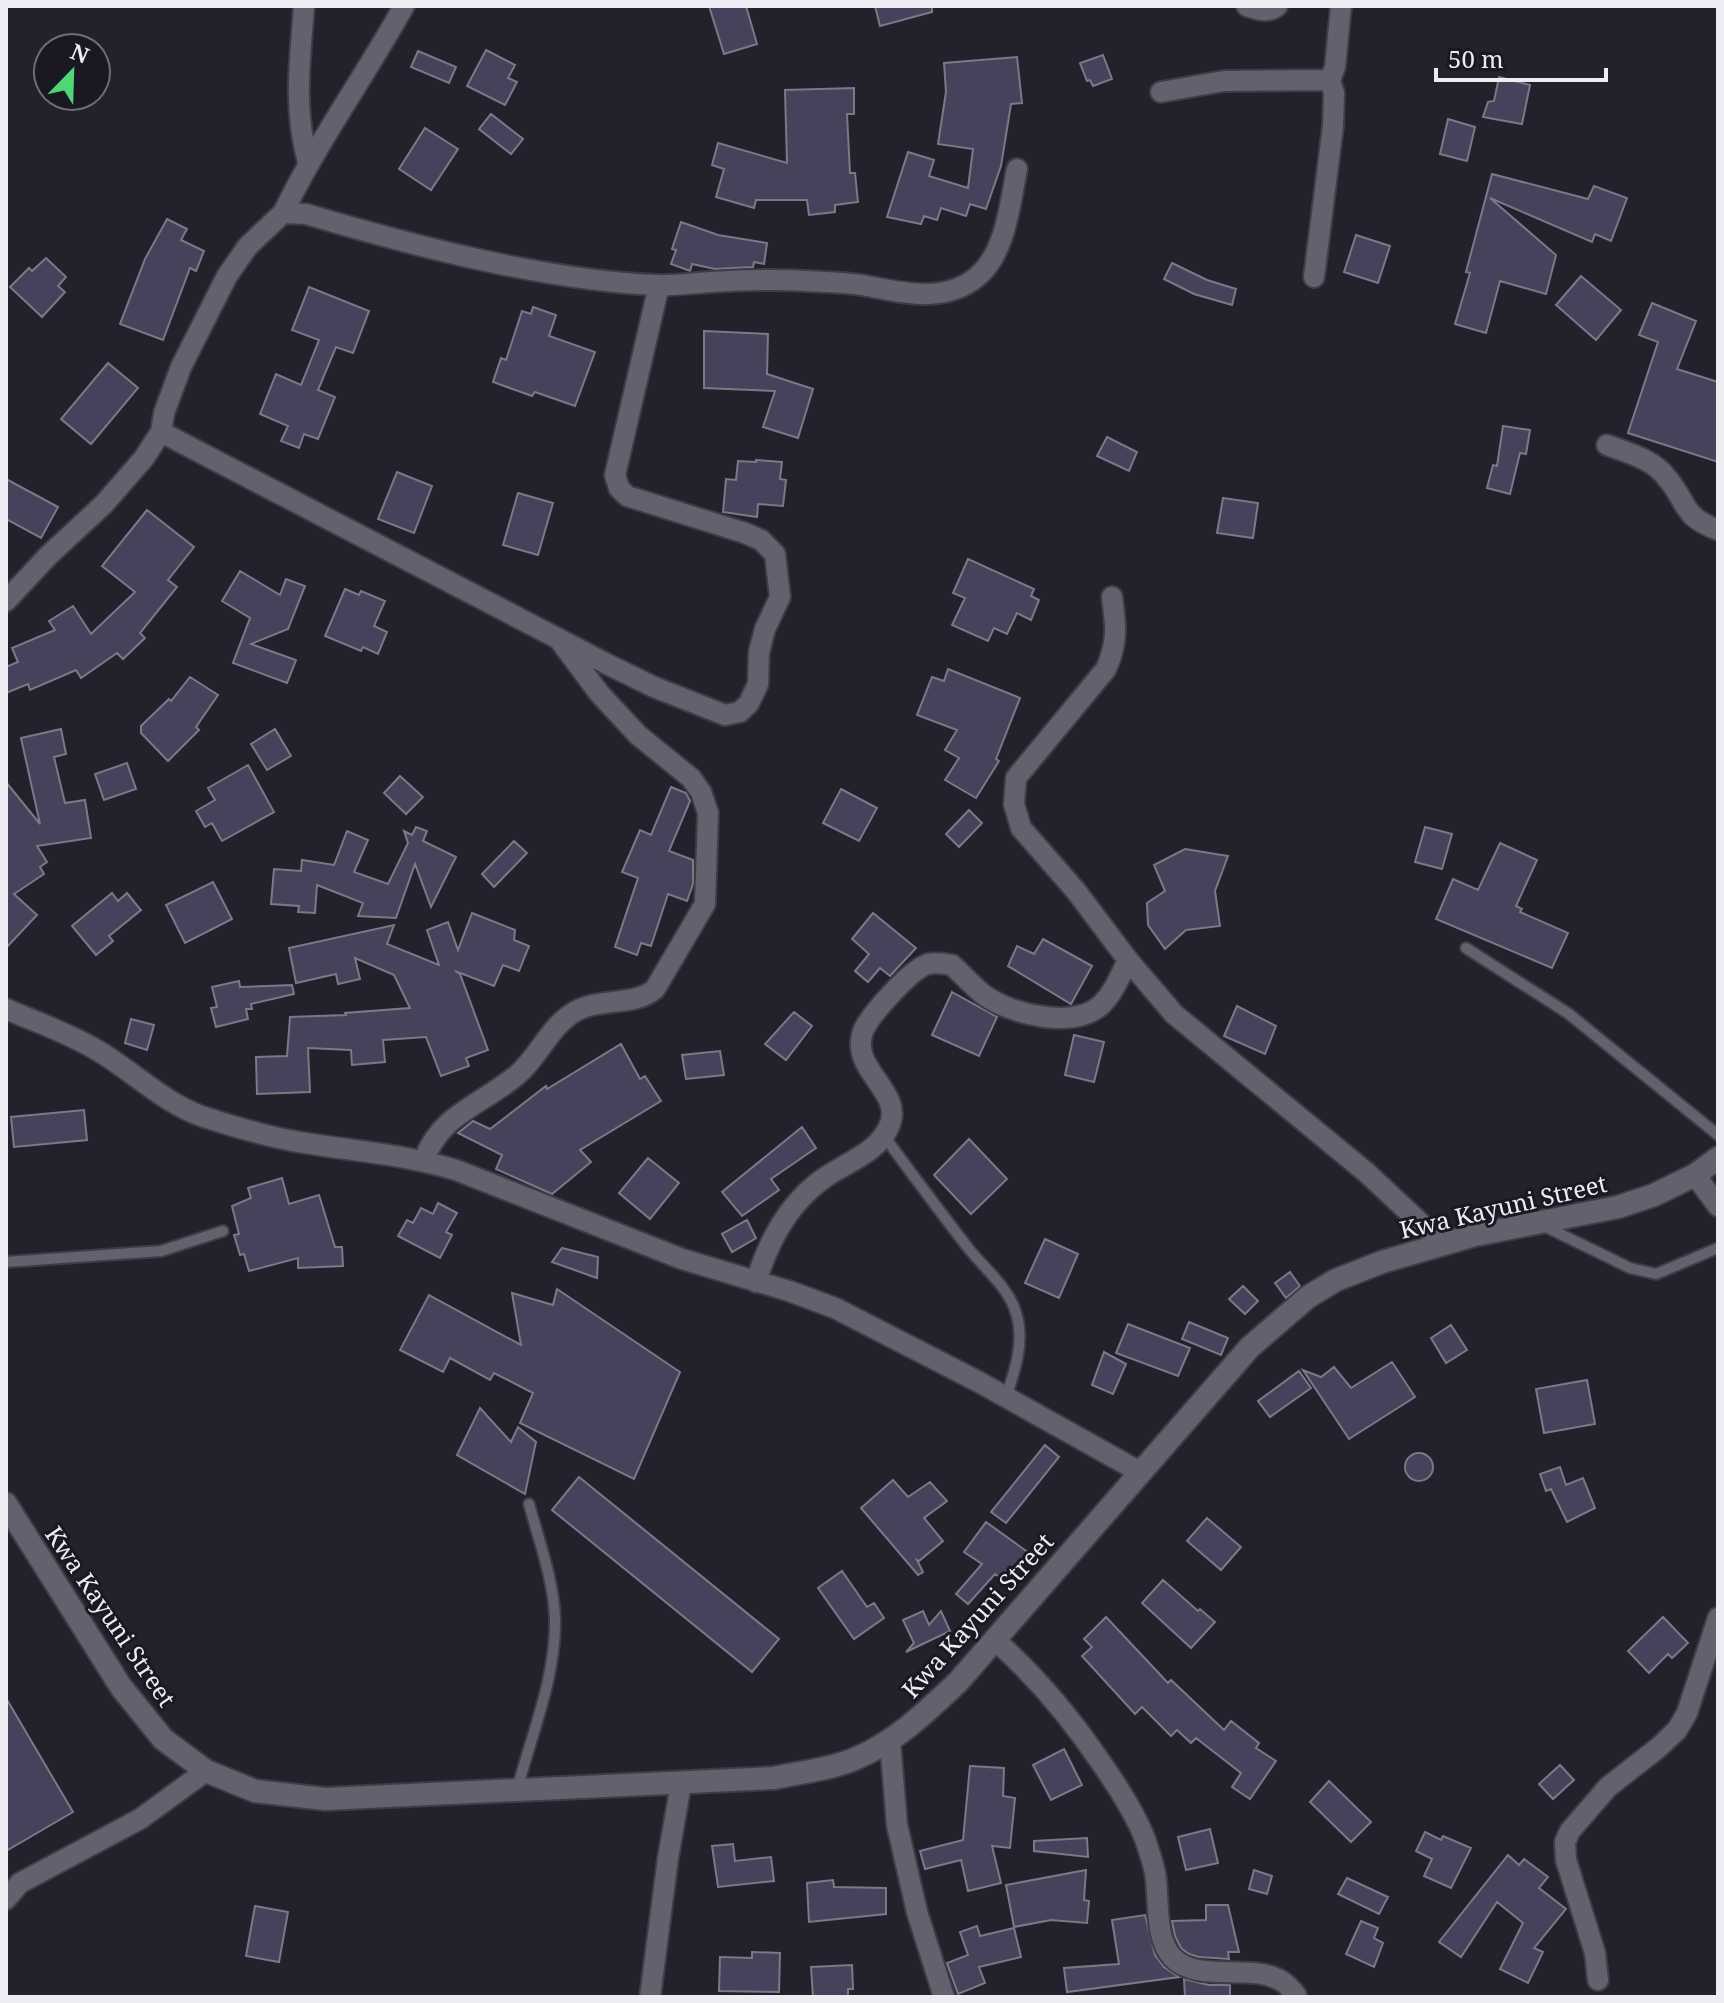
<svg xmlns="http://www.w3.org/2000/svg" width="1724" height="2003" font-family="'Noto Serif',serif">
<rect width="100%" height="100%" fill="#23222c"/>
<path fill="#45425c" stroke="#7a7986" stroke-width="2" d="M709 6H746L757 44 724 54Z
M875 6H932V12L880 26Z
M486 50 515 65 508 78 517 82 505 105 467 86Z
M418 51 456 67 449 83 411 67Z
M1103 55 1112 79 1093 86 1090 80 1087 81 1080 63Z
M1017 57 1022 103 1011 104 1001 166 986 209 970 204 966 216 941 208 937 220 924 216 921 224 887 217 908 152 934 160 929 176 968 188 973 149 938 144 946 92 944 63Z
M1499 77 1530 85 1522 124 1483 117 1488 102 1494 101Z
M854 88V114H847L850 173H855L858 202 835 205V212L809 215 807 200H756L754 208 716 197 724 169 712 165 718 143 787 163 785 90Z
M491 114 523 139 511 154 479 129Z
M1448 119 1475 127 1467 161 1440 154Z
M425 128 458 149 431 190 399 169Z
M1492 174 1588 199 1594 186 1627 198 1611 241 1595 234 1592 242 1490 198 1556 255 1546 294 1500 281 1486 333 1455 324 1470 273 1466 272Z
M167 219 187 229 181 240 204 251 196 271 190 268 163 340 120 324 145 259Z
M681 222 718 235 767 243 764 264 754 262 753 267 715 269 692 264 690 271 671 264 676 250 672 249Z
M1356 235 1390 246 1378 283 1344 272Z
M46 258 66 277 58 286 65 292 42 317 10 287 29 268 32 271Z
M1172 263 1207 280 1236 289 1232 305 1194 294 1164 279Z
M1581 276 1621 310 1596 340 1556 305Z
M309 287 369 311 353 353 336 347 318 390 335 397 318 439 304 434 299 448 281 441 288 426 260 414 276 374 301 385 319 340 292 330Z
M1652 303 1696 321 1677 369 1718 382V462L1628 433 1658 342 1639 335Z
M533 307 556 315 549 336 595 352 575 406 535 392 532 396 493 382 501 358 506 360 522 311 531 314Z
M704 331 768 334 767 374 813 389 798 438 763 427 775 391 704 388Z
M108 363 138 388 91 444 61 419Z
M1503 426 1530 430 1526 454 1520 453 1510 494 1487 488 1493 465 1497 466Z
M1107 437 1137 452 1129 471 1097 456Z
M756 460 782 462 780 479 786 480 783 506 758 504 757 517 723 512 726 479 736 480 738 461 756 462Z
M397 472 432 486 414 533 378 519Z
M6 479 58 507 41 538 6 519Z
M518 493 553 503 538 555 503 545Z
M1223 498 1258 503 1253 538 1217 533Z
M147 510 194 547 168 580 177 587 140 633 145 638 123 659 117 653 81 678 76 670 30 690 28 684 6 693V667L18 662 12 648 55 630 49 621 73 606 91 634 135 592 102 566Z
M968 559 1034 589 1031 596 1039 600 1031 620 1017 613 1007 634 994 628 988 641 952 625 965 598 953 593Z
M240 571 280 595 286 579 305 586 288 629 251 644 296 660 287 683 233 663 250 618 222 601Z
M345 589 359 595 361 591 385 601 374 626 387 632 378 654 363 647 361 651 325 636Z
M948 669 1020 698 996 759 999 761 976 798 945 780 959 758 945 750 957 730 917 715 932 677 944 681Z
M190 677 218 695 196 727 199 730 168 761 141 733V726L169 699 171 701Z
M61 729 66 754 54 757 65 803 85 800 91 838 37 846 47 862 40 867 44 874 14 894 37 915 6 948V782L40 824 21 738Z
M275 729 291 756 267 770 251 744Z
M127 763 136 789 104 800 95 774Z
M248 765 274 812 222 841 212 823 205 827 196 811 215 800 208 788Z
M400 776 423 797 406 814 384 793Z
M671 787 686 793 690 801 669 851 693 860V884L687 901 668 894 651 946 641 943 637 955 615 947 638 878 622 872 640 830 651 835Z
M841 789 877 808 859 841 823 823Z
M969 810 982 823 959 847 946 834Z
M416 827 427 831 423 841 456 857 431 907 415 864 396 918 358 916 363 903 317 885 315 913 298 912 299 906 271 904 274 869 301 871 302 860 334 865 347 831 368 840 354 872 388 884 408 843 404 831 412 835Z
M1425 827 1452 834 1442 869 1415 862Z
M514 841 527 853 494 887 482 874Z
M1500 843 1537 860 1516 906 1522 909 1520 912 1568 933 1552 968 1436 919 1453 879 1478 890Z
M1185 849 1228 856 1215 891 1220 926 1186 930 1165 949 1148 925 1147 903 1165 891 1154 865Z
M213 882 232 919 185 943 166 905Z
M112 893 118 901 127 893 141 910 109 936 113 941 96 955 72 926Z
M472 913 515 930 514 940 529 946 519 971 503 965 494 986 455 971 460 974 488 1050 466 1058 469 1066 441 1076 426 1037 383 1040 385 1062 352 1065 351 1050 308 1048 310 1092 257 1094 256 1057 287 1056 290 1017 346 1015 345 1013 410 1008 394 975 355 958 360 979 338 984 336 974 296 983 289 948 394 925 387 944 439 965 427 930 448 922 458 950Z
M873 913 916 948 890 976 880 968 868 982 855 971 869 954 852 939Z
M1043 939 1092 966 1071 1004 1008 966 1017 946 1034 954Z
M239 981 240 987 292 985 294 994 251 1004 252 1009H246L248 1019 216 1027 211 1008 217 1007 212 987Z
M952 992 997 1017 979 1056 932 1035Z
M1237 1006 1276 1026 1265 1054 1224 1036Z
M794 1012 812 1026 786 1060 765 1044Z
M131 1019 154 1025 147 1050 125 1043Z
M1074 1035 1104 1042 1094 1082 1065 1075Z
M621 1044 640 1079 645 1076 661 1101 580 1150 591 1162 552 1194 496 1169 502 1155 458 1133 473 1121 490 1129 546 1086 547 1089Z
M720 1051 724 1075 686 1079 682 1055Z
M84 1110 87 1140 14 1147 11 1117Z
M802 1127 816 1148 771 1179 779 1190 742 1216 722 1192Z
M969 1139 1007 1179 971 1214 934 1175Z
M648 1158 679 1183 650 1219 619 1193Z
M282 1178 289 1204 319 1195 335 1247H342L343 1266 298 1268V1258L249 1271 244 1254 240 1255 234 1235 239 1234 232 1206 251 1198 248 1188Z
M438 1203 457 1213 446 1232 452 1235 440 1258 398 1236 407 1220 413 1223 421 1208 433 1214Z
M747 1220 756 1238 732 1252 722 1234Z
M1045 1239 1078 1254 1059 1298 1025 1283Z
M562 1248 598 1257 597 1278 552 1262Z
M1290 1272 1300 1286 1286 1298 1275 1283Z
M1243 1286 1258 1301 1245 1314 1229 1299Z
M557 1289 680 1372 634 1479 520 1423 533 1393 494 1373 490 1380 450 1358 443 1372 400 1350 429 1295 521 1345 512 1293 553 1305Z
M1189 1322 1228 1338 1221 1355 1182 1339Z
M1128 1324 1190 1348 1178 1376 1116 1353Z
M1451 1325 1467 1350 1446 1363 1431 1338Z
M1104 1352 1126 1364 1113 1394 1092 1385Z
M1392 1362 1415 1397 1349 1439 1303 1370 1321 1377 1334 1367 1351 1388Z
M1299 1371 1311 1388 1270 1417 1258 1401Z
M1587 1380 1595 1424 1544 1433 1536 1389Z
M480 1408 511 1442 518 1427 536 1442 525 1494 457 1455Z
M1045 1445 1059 1457 1006 1523 991 1512Z
M1405 1467a14 14 0 1 1 28 0a14 14 0 1 1-28 0Z
M1560 1467 1566 1485 1583 1478 1595 1508 1567 1522 1551 1489 1546 1491 1540 1474Z
M579 1477 779 1639 752 1672 552 1510Z
M893 1480 908 1497 930 1482 947 1501 924 1518 943 1541 919 1561 917 1560 923 1572 918 1575 861 1508Z
M1207 1518 1241 1547 1221 1570 1187 1541Z
M986 1522 1029 1553 1009 1583 995 1574 968 1604 956 1594 982 1564 964 1552Z
M842 1571 867 1607 874 1603 884 1618 854 1639 818 1588Z
M1163 1580 1198 1611 1200 1609 1215 1622 1191 1648 1142 1603Z
M923 1611 929 1625 941 1611 950 1631 906 1652 914 1643 903 1620Z
M1106 1617 1168 1683 1171 1680 1224 1730 1231 1721 1259 1743 1256 1748 1276 1761 1250 1799 1232 1787 1241 1773 1196 1738 1191 1743 1177 1730 1171 1736 1142 1707 1135 1714 1082 1656 1092 1647 1084 1639Z
M1663 1617 1688 1643 1672 1658 1668 1654 1649 1673 1628 1651Z
M6 1698 73 1812 6 1851Z
M1064 1749 1082 1785 1051 1800 1033 1765Z
M1560 1765 1574 1780 1553 1799 1539 1784Z
M970 1766 1004 1768 1003 1796 1015 1798 1010 1848 992 1846 1001 1883 968 1891 961 1860 925 1869 920 1851 963 1840Z
M1329 1781 1371 1822 1351 1842 1310 1802Z
M1210 1829 1218 1863 1186 1870 1178 1837Z
M1425 1832 1441 1840 1443 1836 1471 1848 1451 1888 1424 1876 1432 1859 1416 1851Z
M1087 1838 1088 1857 1034 1851V1841Z
M733 1844 735 1861 771 1857 774 1881 718 1887 712 1846Z
M1508 1855 1519 1865 1524 1859 1548 1877 1539 1888 1566 1909 1534 1948 1543 1952 1528 1983 1500 1969 1523 1923 1497 1902 1461 1957 1439 1942Z
M1086 1870 1084 1900 1089 1901 1087 1923 1051 1920 1014 1927 1006 1885Z
M1254 1870 1272 1876 1267 1894 1249 1889Z
M1347 1878 1388 1897 1379 1914 1338 1894Z
M833 1880 834 1887 886 1888V1914L809 1922 807 1883Z
M1206 1905H1228L1239 1952H1228L1229 1959 1199 1957 1189 1954 1181 1948 1175 1936 1172 1921 1206 1920Z
M255 1906 288 1912 279 1962 246 1956Z
M1145 1915 1155 1955 1164 1967 1179 1977 1067 1992 1064 1968 1119 1964 1112 1920Z
M1361 1921 1378 1928 1374 1938 1383 1943 1374 1967 1346 1954Z
M977 1926 980 1936 1014 1928 1021 1957 979 1967 985 1983 958 1994 947 1963 968 1955 960 1932Z
M752 1952 780 1953 779 1992 719 1991 720 1957 752 1958Z
M852 1965 853 1989H848V1997H813L811 1967Z
M1184 1979 1209 1985H1230V1997H1185Z"/>
<g fill="none" stroke-linecap="round" stroke-linejoin="round">
<defs>
<path id="service" d="M1466 948 1569 1014 1718 1135
M884 1136C912 1174 940 1212 969 1249 985 1269 1009 1288 1016 1313 1025 1341 1015 1371 1006 1397
M1544 1226 1630 1268 1656 1274 1718 1248
M6 1262 161 1251 223 1231
M517 1790C531 1736 556 1677 555 1620 554 1581 539 1541 529 1504"/>
<path id="minor" d="M304 6C300 61 293 108 308 162
M1247 6C1258 10 1268 13 1277 6
M1161 92 1224 81 1330 80 1335 67 1341 6
M283 213C318 141 365 76 404 6
M1314 277 1333 126 1334 93 1330 80
M161 432 607 664 654 687 725 715 740 712 749 703 758 684 759 652 765 629 780 597 775 554 761 540 745 533 627 496 619 488 615 475 659 285
M1607 445C1628 453 1653 459 1667 478 1689 504 1681 516 1718 530
M1112 597C1116 626 1118 642 1106 669L1016 778 1014 804 1021 828 1076 891 1128 960 1174 1014 1367 1173 1444 1245
M6 601 48 556 104 504 144 458 161 432 164 413 181 367 227 276 248 246 283 213 306 214C414 246 544 280 656 285 674 286 693 283 711 282 743 280 775 279 807 281 825 282 844 282 862 285 900 292 944 305 978 276 1006 252 1010 203 1017 169
M6 1009C36 1022 66 1032 95 1049 132 1070 163 1103 204 1117 235 1127 267 1137 299 1142 352 1151 404 1154 456 1170L682 1259 789 1291 835 1308 979 1382 1140 1472
M424 1160C440 1114 483 1104 517 1075 541 1055 550 1023 580 1009 604 998 635 1006 655 989L705 904 708 813 701 792 691 778 638 735 599 693 561 642
M1695 1175 1718 1206
M756 1282C768 1242 787 1206 820 1181 843 1163 879 1154 890 1124 901 1096 863 1075 861 1047 860 1043 862 1033 864 1029 872 1013 911 969 928 964 936 962 945 964 952 965 963 975 973 986 984 995 1012 1015 1075 1030 1102 1004 1114 992 1120 976 1128 960
M995 1640C1037 1677 1071 1718 1102 1764 1118 1787 1135 1813 1145 1839 1149 1852 1155 1866 1156 1880 1159 1903 1155 1938 1172 1957 1199 1985 1251 1961 1283 1982 1288 1985 1292 1991 1296 1995
M890 1741 897 1825 917 1912 944 1997
M6 1899 20 1883 140 1819 206 1771
M1598 1980 1595 1953 1566 1860 1565 1842 1570 1831 1608 1787 1658 1748 1677 1730 1687 1713 1718 1618
M650 1997 668 1858 681 1784"/>
<path id="tertiary" d="M6 1504 121 1687 163 1739 206 1771 255 1791 325 1799 774 1778C802 1772 833 1769 859 1757 898 1740 927 1711 958 1682L1250 1347 1308 1297 1336 1280 1382 1262 1475 1235 1618 1207 1654 1195 1695 1175 1718 1158"/>
</defs>
<use href="#service" stroke="#3e3d46" stroke-width="14"/>
<use href="#minor" stroke="#3e3d46" stroke-width="24"/>
<use href="#tertiary" stroke="#3e3d46" stroke-width="26"/>
<use href="#service" stroke="#62616d" stroke-width="10"/>
<use href="#minor" stroke="#62616d" stroke-width="20"/>
<use href="#tertiary" stroke="#62616d" stroke-width="22"/>
</g>
<g text-anchor="middle" dominant-baseline="central" stroke-width="6" stroke-linejoin="round" paint-order="stroke">
<g font-size="24" fill="#edecf3" stroke="#1a1923">
<text transform="translate(1503 1206) rotate(-13)">Kwa Kayuni Street</text>
<text transform="translate(977 1615) rotate(-48)">Kwa Kayuni Street</text>
<text transform="translate(111 1616) rotate(56)">Kwa Kayuni Street</text>
</g>
</g>
<rect width="1724" height="2003" fill="none" stroke="#edecf3" stroke-width="16"/>
<g transform="translate(72 72) rotate(23)"><circle r="38" fill="#1a1923" stroke="#6e6d76" stroke-width="2"/>
<path d="M0-6L14 30L0 20L-14 30Z" fill="#50d674"/>
<text y="-12" font-size="22" font-weight="bold" text-anchor="middle" fill="#edecf3">N</text>
</g>
<path d="M1436 68v12h170v-12" fill="none" stroke="#edecf3" stroke-width="4"/>
<text x="1448" y="68" font-size="24" fill="#edecf3" stroke="#1a1923" stroke-width="6" paint-order="stroke">50 m</text>
</svg>
